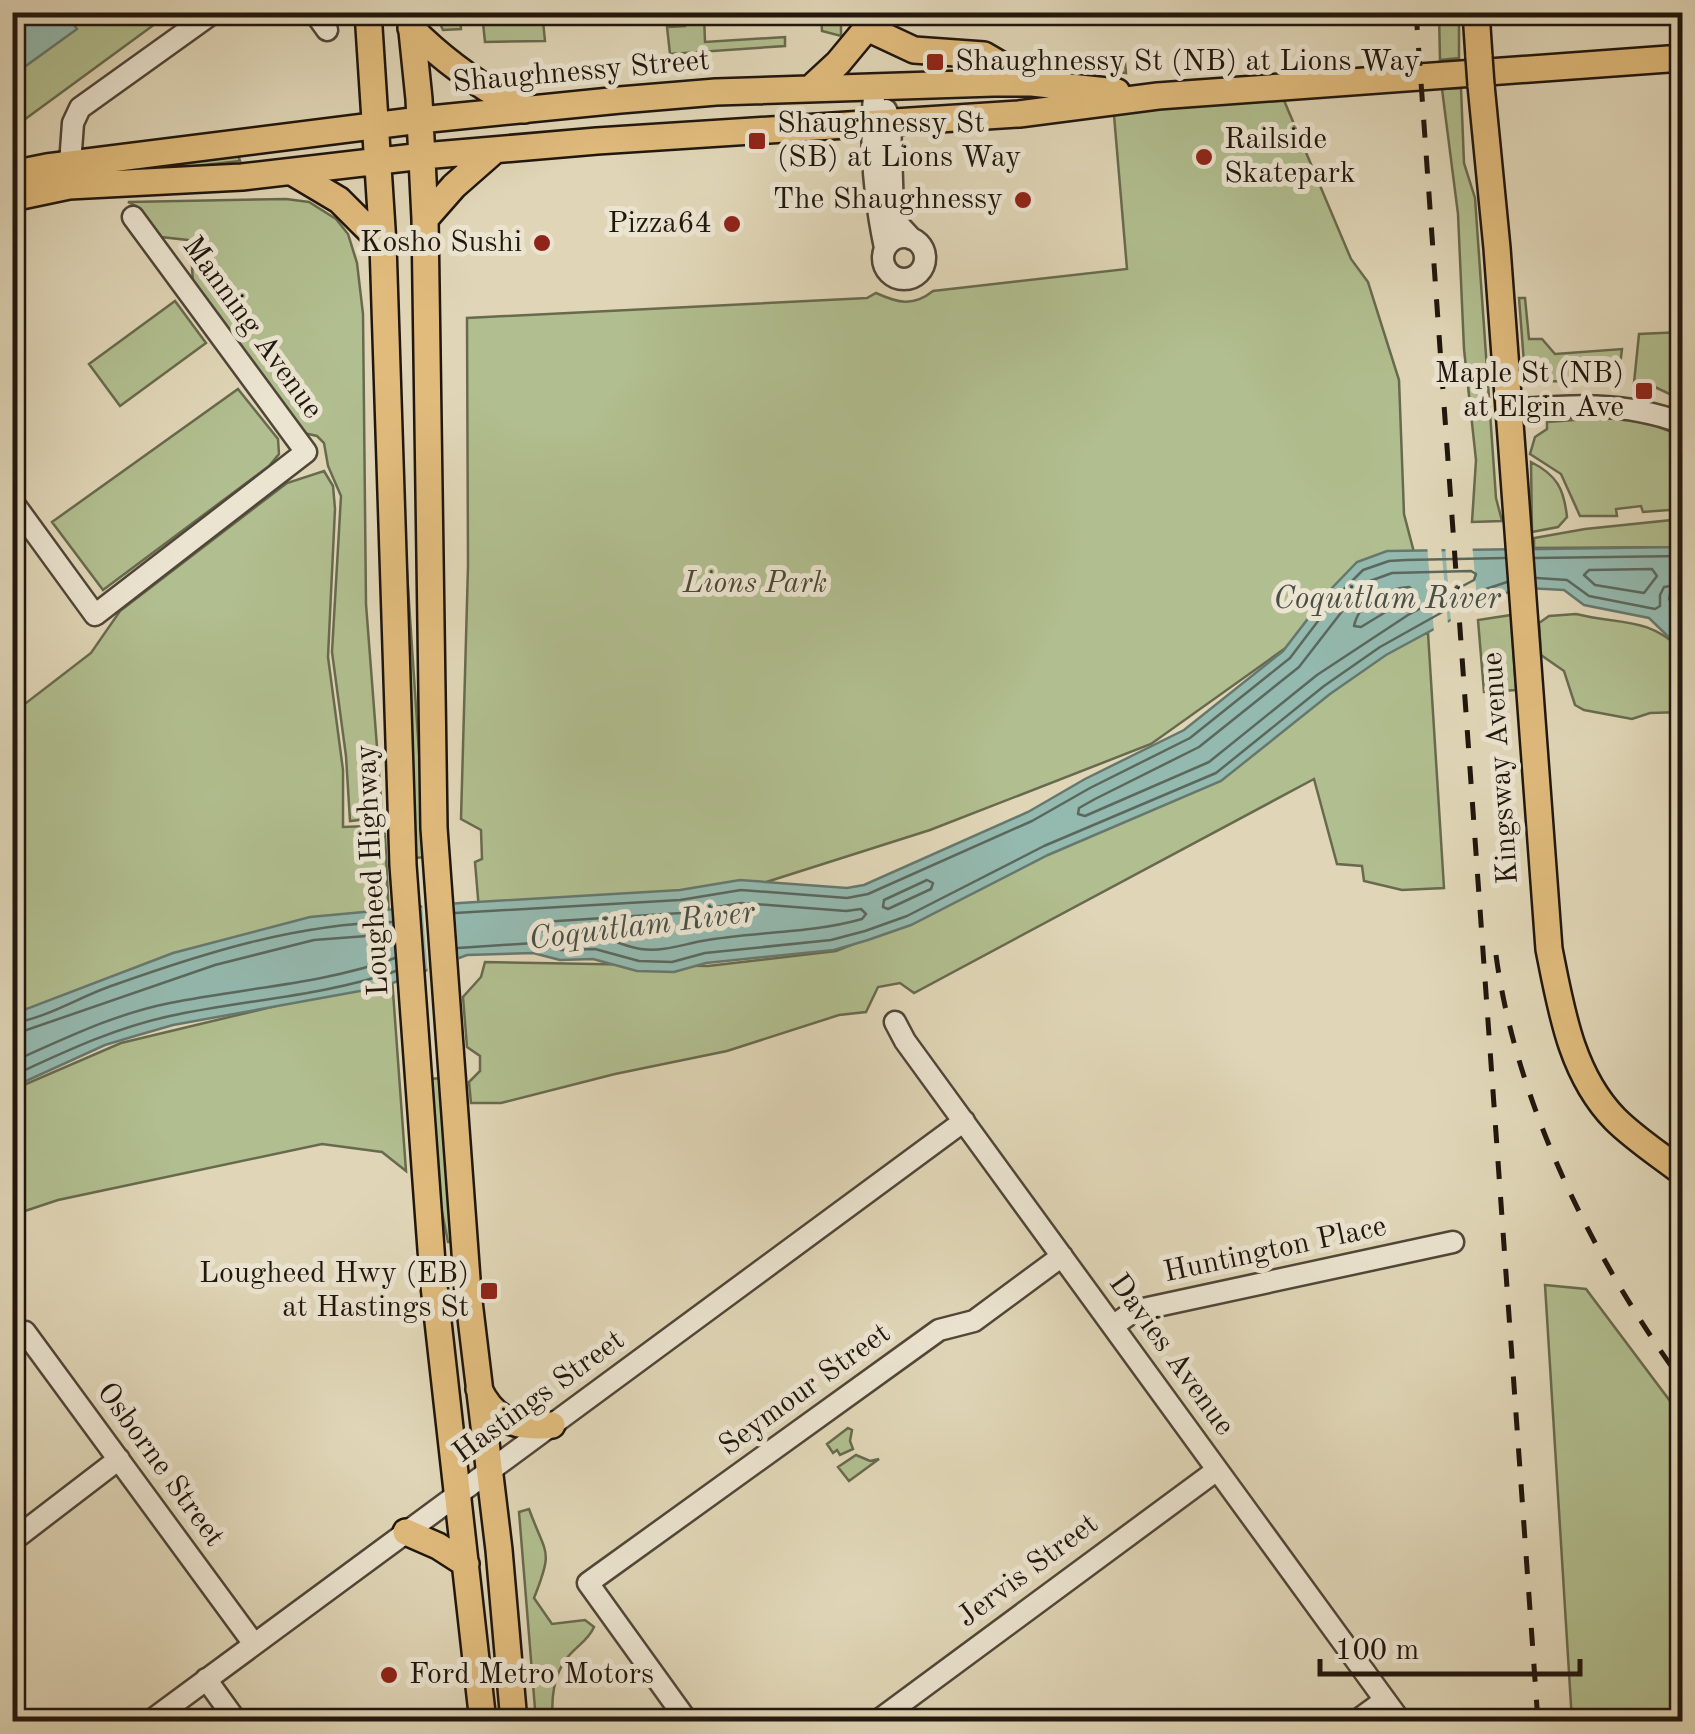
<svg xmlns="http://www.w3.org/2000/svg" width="1695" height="1734" font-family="'Old Standard TT',serif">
<rect width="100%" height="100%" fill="#e0d6b7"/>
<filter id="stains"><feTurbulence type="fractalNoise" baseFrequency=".002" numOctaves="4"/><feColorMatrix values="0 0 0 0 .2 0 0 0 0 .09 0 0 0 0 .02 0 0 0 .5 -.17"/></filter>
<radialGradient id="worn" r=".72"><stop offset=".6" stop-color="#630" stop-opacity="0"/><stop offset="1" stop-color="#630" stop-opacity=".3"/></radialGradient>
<path fill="#b1be8f" stroke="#686a4e" stroke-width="2.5" d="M13 12 170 13 13 128Z
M435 13H460L461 29 443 30Z
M482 13H556L557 20 543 21 545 41 485 42Z
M826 13H841V36L822 31 821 14Z
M1439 13H1459V58L1440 60Z
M704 14 705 42 785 37V46L670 54 667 27 685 26 684 15Z
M1101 53 1102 61 1125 63 1126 73 1092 69 1051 57Z
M1461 88 1464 163 1475 198 1496 498 1502 521 1472 522 1476 460 1464 349 1458 214 1442 89Z
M1283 98 1351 259 1368 282 1399 380 1404 514 1416 560 1308 632 1151 744 930 830 757 885 480 922 475 862 482 859 481 830 461 819 468 566 467 318 867 298 876 293C898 303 913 307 933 291L1127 269 1114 115 1117 111Z
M238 155 240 161 134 173 132 167Z
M286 199 309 202 336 219 348 234 357 263 363 314 366 604 383 825 368 819 350 821 346 756 332 652 341 496 328 466 324 443 317 436 299 432 193 282 191 253 196 247 188 240 161 237 140 208 128 202Z
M1519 298H1525L1529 339H1542L1555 354 1622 349 1618 382 1533 381 1524 363Z
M175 301 206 343 120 406 89 364Z
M1682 332V400L1655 387 1634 383 1639 334Z
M238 389 278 439 279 454 269 466 103 590 52 522Z
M1615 417 1656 426 1682 436V509L1643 512 1641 506 1616 509 1617 516H1580L1561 474 1530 454 1535 437 1547 429V422Z
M1531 462C1557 475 1564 489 1567 517L1558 527 1532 532Z
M324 471 333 486 335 509 328 657 343 770V827L369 826 385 834 389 918 13 1022V713L91 653 120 611 287 483Z
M1682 519V547L1534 548V538L1585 529Z
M405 542 426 857 414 858Z
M1576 614C1620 625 1647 616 1682 650V712L1650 713 1632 719 1584 710 1575 705 1564 671 1541 655 1539 623 1549 616Z
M1511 615 1516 690 1484 692 1478 620Z
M1428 633 1444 888 1402 890 1364 881 1362 866 1337 864 1314 779 914 993 900 983 878 987 866 1012 839 1015 727 1051 615 1074 501 1103H471L469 1082 480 1071V1056L467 1047 463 997 481 977 485 962 708 966 836 951 925 916 1404 638Z
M392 978 406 1171 382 1152 322 1144 58 1200 13 1215 12 1090 121 1043Z
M442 1078 453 1242H448L440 1202 429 1079Z
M1545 1285 1586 1289 1682 1417V1721H1572Z
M848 1428 852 1430 850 1441 853 1449 840 1455 837 1450 833 1453 827 1444Z
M856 1455 870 1461 879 1459 849 1481 838 1467Z
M529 1509C546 1556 554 1548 534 1598L552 1624 585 1620 594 1627C588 1641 576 1646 567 1658 553 1675 551 1701 553 1721H536L519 1512Z"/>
<path fill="#94b9af" stroke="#66786e" stroke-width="2.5" d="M40 13H65L77 29 23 68 13 55V33Z
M1682 547V594H1670L1669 599 1682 613V650L1649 618 1584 605 1564 590 1527 588 1497 595 1386 655 1330 694 1221 781 1048 855 911 925 868 940 834 950 706 963 674 972 637 971 593 959 560 960 533 953 467 955 382 987 173 1025 135 1036 105 1045 13 1087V1014L173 953 310 917 460 903 680 890 740 880 847 888 864 885 1028 812 1085 779 1184 730 1283 651 1330 590 1357 562 1387 551Z"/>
<path fill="#e0d6b7" d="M1472 543 1478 609 1451 624 1445 544Z
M1427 544H1441L1448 625 1434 633Z
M454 898 459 964 428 975 422 903Z"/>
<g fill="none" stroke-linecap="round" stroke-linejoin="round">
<path stroke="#5a685e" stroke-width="2.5" d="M1535 558 1682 556
M1652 569 1657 576 1644 593 1595 585 1584 575 1589 570Z
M1471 571 1476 574 1474 580 1408 615 1317 675 1209 762 1085 816 1078 814 1079 808 1095 799 1199 747 1299 667 1347 605 1370 581 1392 573Z
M1537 578 1567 580 1589 596 1655 609 1660 606V595L1664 587 1682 584
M1409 587 1414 591 1412 596 1361 627 1354 626C1359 602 1385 589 1409 587Z
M927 880 933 883 931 889 888 909 883 907 884 900Z
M741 903 846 911 861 909 866 914 862 919C809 934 756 931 702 941 681 945 663 952 641 949 626 947 612 939 597 937 576 934 554 942 538 928L542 922 681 913Z
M455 913 680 900 741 890 847 898 868 894 1032 821 1090 788 1190 738 1290 658 1337 596 1363 570 1389 561 1406 560 1505 558
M458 948 534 943 561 950 595 949 639 961 672 962 705 953 831 940 865 931 907 916 1044 846 1216 773 1324 686 1380 647 1480 591 1507 582
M12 1023C43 1020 83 995 114 985 204 953 296 924 392 922
M12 1035 215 965 314 940 393 934
M12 1062C64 1039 114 1014 170 1003 243 988 324 984 395 958
M12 1076C64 1052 114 1028 170 1016 244 1000 324 996 396 971"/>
<defs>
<path id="minor" d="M314 12 327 30
M875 85C869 139 874 195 885 248
M886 110 890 121 893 212 900 226 912 239
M70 164 73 123 80 108 214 12
M883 258a21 21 0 1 1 42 0a21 21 0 1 1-42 0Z
M1507 410C1569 405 1624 401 1682 423
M12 501 95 615 306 452 133 217
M895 1022 905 1041 1401 1722
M1113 1326 1134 1311 1453 1242
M12 1335 25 1332 254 1644
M12 1541 119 1459
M206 1679 237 1722
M149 1722 964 1121
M688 1722 588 1583 939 1330 974 1321 1062 1256
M876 1722 1217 1470
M1355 1722 1385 1700"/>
<path id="major" d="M368 12 383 244 403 865 433 1277 483 1722
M410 12 419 99 425 219 434 828 468 1293 499 1550 514 1722
M1476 12 1479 57
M411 28C446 63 481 88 525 110
M1481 85 1497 248 1549 949C1561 1009 1571 1074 1615 1119 1635 1139 1660 1155 1682 1172
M811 88 838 63 867 28 914 50 984 55 1032 83
M292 172 339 200 383 244
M12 174 47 167 420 120 620 100 716 92 994 83H1032L1117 92
M12 198 69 186 242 177 423 156 597 141 1019 114 1158 96 1682 58
M425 219 454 186 495 150
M479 1389C494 1421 518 1429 552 1425
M406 1532 438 1546 466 1564"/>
</defs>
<use href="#minor" stroke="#504638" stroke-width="25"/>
<use href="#major" stroke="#20160d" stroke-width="30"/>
<use href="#minor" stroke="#ebe4d0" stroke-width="20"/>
<use href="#major" stroke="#e0bb7c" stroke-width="25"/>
<path stroke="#20160d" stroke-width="5" stroke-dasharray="18 18" stroke-linecap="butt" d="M1416 12 1538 1722
M1496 955C1516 1103 1594 1261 1682 1381"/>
<defs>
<path id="major-bridge" d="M1479 57 1481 85"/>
</defs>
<use href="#major-bridge" stroke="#20160d" stroke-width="30" stroke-linecap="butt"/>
<use href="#major-bridge" stroke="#e0bb7c" stroke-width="25"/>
</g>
<g fill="#8f2418" stroke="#ebe4d0" stroke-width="4">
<rect x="925" y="52" width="20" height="20" rx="5"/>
<rect x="747" y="131" width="20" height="20" rx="5"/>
<circle cx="1204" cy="157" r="10"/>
<circle cx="1023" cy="200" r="10"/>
<circle cx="732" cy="224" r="10"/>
<circle cx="542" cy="243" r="10"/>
<rect x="1634" y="381" width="20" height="20" rx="5"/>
<rect x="479" y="1281" width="20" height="20" rx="5"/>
<circle cx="389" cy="1675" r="10"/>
</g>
<g text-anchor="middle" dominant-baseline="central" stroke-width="10" stroke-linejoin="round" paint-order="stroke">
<g font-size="30" fill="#20160d" stroke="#ebe4d0" text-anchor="end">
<text x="955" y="62" text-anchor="start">Shaughnessy St (NB) at Lions Way</text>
<text x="777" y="124" text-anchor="start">Shaughnessy St<tspan x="777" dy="34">(SB) at Lions Way</tspan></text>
<text x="1224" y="140" text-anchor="start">Railside<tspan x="1224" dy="34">Skatepark</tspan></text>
<text x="1003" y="200">The Shaughnessy</text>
<text x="712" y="224">Pizza64</text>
<text x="522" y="243">Kosho Sushi</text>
<text x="1624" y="374">Maple St (NB)<tspan x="1624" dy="34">at Elgin Ave</tspan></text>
<text x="469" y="1274">Lougheed Hwy (EB)<tspan x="469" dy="34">at Hastings St</tspan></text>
<text x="409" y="1675" text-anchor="start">Ford Metro Motors</text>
</g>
<g font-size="30" fill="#20160d" stroke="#ebe4d0">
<text transform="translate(581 72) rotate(-5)">Shaughnessy Street</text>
<text transform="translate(252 328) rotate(54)">Manning Avenue</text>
<text transform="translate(1501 768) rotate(-94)">Kingsway Avenue</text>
<text transform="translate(373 870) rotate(-93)">Lougheed Highway</text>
<text transform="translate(1275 1250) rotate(-12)">Huntington Place</text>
<text transform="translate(1171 1355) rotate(54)">Davies Avenue</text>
<text transform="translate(805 1390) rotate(-36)">Seymour Street</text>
<text transform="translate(539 1397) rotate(-36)">Hastings Street</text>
<text transform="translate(160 1465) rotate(54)">Osborne Street</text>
<text transform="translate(1028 1571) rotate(-37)">Jervis Street</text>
</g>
<g font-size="30" font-style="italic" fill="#4c4834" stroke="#ebe4d0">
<text x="755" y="584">Lions Park</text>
</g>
<g font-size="32" font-style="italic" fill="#494f46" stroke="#ebe4d0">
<text x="1387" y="600">Coquitlam River</text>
<text transform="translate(642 927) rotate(-7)">Coquitlam River</text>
</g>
</g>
<rect width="1695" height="1734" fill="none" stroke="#e0d6b7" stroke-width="50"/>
<rect x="15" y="15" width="1665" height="1704" fill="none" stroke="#20160d" stroke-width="5"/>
<rect x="25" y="25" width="1645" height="1684" fill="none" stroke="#20160d" stroke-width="2.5"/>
<path d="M1320 1659v15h260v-15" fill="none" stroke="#20160d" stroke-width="5"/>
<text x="1335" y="1659" font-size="30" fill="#20160d" stroke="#ebe4d0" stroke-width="8" paint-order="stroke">100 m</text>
<rect width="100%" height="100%" filter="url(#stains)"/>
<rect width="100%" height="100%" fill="url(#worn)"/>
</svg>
